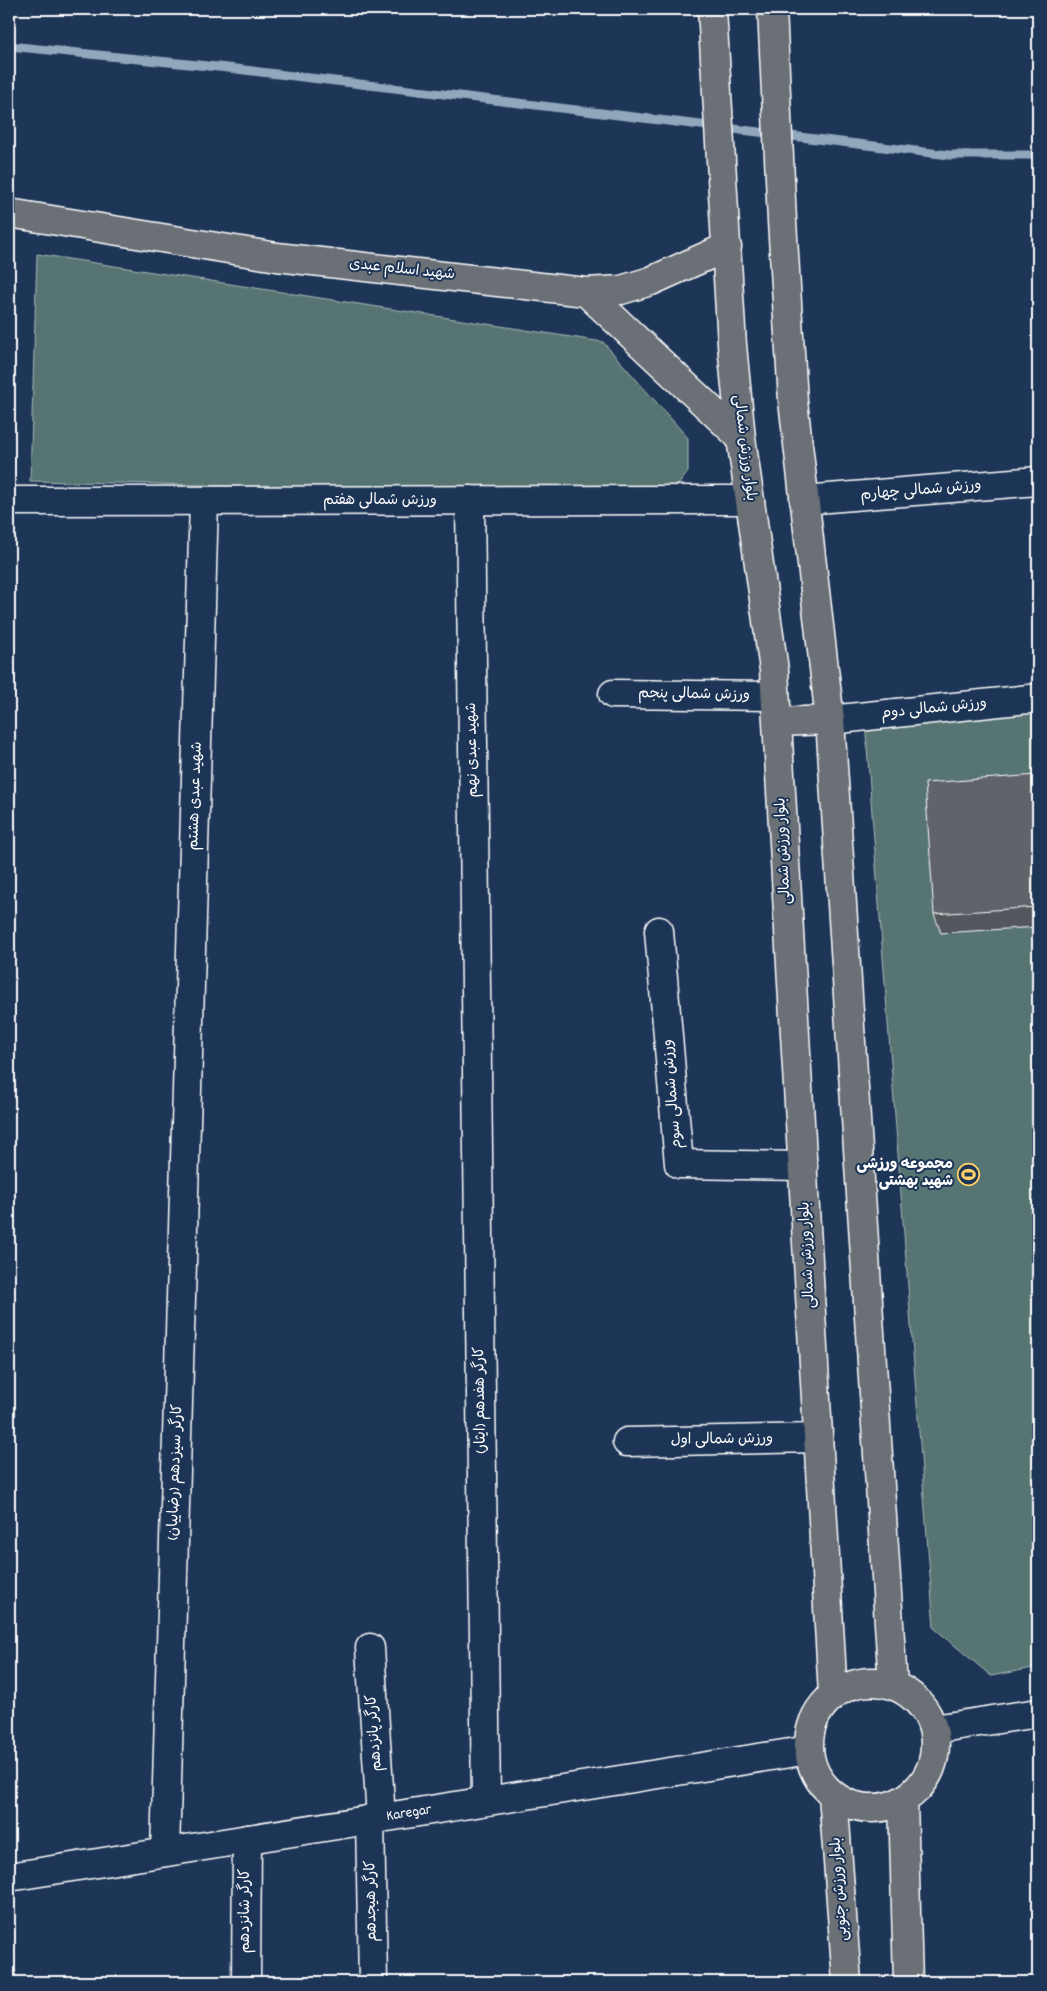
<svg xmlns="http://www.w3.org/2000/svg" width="1047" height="1991" font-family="Dekko,'Playpen Sans Arabic',sans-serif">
<rect width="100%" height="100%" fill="#1d3557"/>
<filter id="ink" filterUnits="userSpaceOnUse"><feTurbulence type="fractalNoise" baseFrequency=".02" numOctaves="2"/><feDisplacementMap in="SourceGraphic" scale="10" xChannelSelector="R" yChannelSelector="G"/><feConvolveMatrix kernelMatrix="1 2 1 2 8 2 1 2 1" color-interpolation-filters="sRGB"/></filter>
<g filter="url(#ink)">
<path fill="#567472" stroke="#aabab8" d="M37 254 603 342 688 438V472L670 496 30 481Z
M1038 706V1667L991 1676 934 1628 865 721Z"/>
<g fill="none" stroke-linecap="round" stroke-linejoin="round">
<path stroke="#91a7bc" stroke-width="9" d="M9 46 228 68 949 155H1038"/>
<defs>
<g id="minor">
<path d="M470 500 486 1801"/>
<path d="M804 500 1038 481"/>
<path d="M9 501 750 500"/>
<path d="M613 694 775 696"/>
<path d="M830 720 1038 698"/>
<path d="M659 931 679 1164 803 1166"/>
<path d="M627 1442 818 1438"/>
<path d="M370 1648 381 1818"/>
<path d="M934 1729 1038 1713"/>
<path d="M370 1819 373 1982"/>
<path d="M165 1852 204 501"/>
<path id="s1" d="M9 1877 809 1750"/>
<path d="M246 1982 247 1839"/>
</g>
<path id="major" d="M712 9 732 345 741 438 774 670 833 1695
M772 9 782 221 793 401 830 720 893 1685
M9 213 277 257 586 292 621 290 651 281 727 247
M586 292 741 438
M777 722 830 720
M809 1745a63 63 0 1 1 126 0a63 63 0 1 1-126 0Z
M833 1795 847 1982
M903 1801 908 1982"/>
</defs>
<use href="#minor" stroke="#fff" stroke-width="31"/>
<use href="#major" stroke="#fff" stroke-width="31"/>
<use href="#minor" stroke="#1d3557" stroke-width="28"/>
<use href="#major" stroke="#6a7074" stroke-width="28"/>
</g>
<path fill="#53565c" stroke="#fff" d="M1038 775V927L941 933 934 914Z"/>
<path fill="#61646b" stroke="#fff" d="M1038 775V907L934 914 925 783Z"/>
</g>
<defs>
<symbol id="stadium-ring" viewBox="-11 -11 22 22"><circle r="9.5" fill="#1d3557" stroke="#ffd166" stroke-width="1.5"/><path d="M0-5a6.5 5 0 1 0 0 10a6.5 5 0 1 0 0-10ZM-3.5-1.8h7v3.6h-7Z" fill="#ffd166"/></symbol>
</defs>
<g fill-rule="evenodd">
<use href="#stadium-ring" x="956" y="1162" width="25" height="25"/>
</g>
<g text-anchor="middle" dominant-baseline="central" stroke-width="4" stroke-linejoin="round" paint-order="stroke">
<g font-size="15" fill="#fff" stroke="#1d3557">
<text transform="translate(402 270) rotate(6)">شهید اسلام عبدی</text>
<text transform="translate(744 448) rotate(83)">بلوار ورزش شمالی</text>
<text transform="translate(921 491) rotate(-5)">ورزش شمالی چهارم</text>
<text x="380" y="501">ورزش شمالی هفتم</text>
<text transform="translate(694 695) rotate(1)">ورزش شمالی پنجم</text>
<text transform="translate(934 709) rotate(-6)">ورزش شمالی دوم</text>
<text transform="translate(473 750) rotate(-91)">شهید عبدی نهم</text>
<text transform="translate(196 796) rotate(-88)">شهید عبدی هشتم</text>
<text transform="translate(784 851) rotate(-93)">بلوار ورزش شمالی</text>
<text transform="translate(673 1094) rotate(-95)">ورزش شمالی سوم</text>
<text transform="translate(808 1255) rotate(-93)">بلوار ورزش شمالی</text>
<text transform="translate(481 1400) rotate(-91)">کارگر هفدهم (ایثار)</text>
<text transform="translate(722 1440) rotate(-1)">ورزش شمالی اول</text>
<text transform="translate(176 1472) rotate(-88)">کارگر سیزدهم (رضاییان)</text>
<text transform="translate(375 1733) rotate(-94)">کارگر پانزدهم</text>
<text stroke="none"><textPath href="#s1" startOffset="405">Karegar</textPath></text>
<text transform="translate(840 1889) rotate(-94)">بلوار ورزش جنوبی</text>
<text transform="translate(372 1901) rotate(-91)">کارگر هیجدهم</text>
<text transform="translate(246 1911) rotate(-90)">کارگر شانزدهم</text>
</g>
<g font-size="15" font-weight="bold" fill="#fff" stroke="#1d3557" text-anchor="end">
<text x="953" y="1165">مجموعه ورزشی<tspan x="953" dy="17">شهید بهشتی</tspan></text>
</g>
</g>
<rect width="1047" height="1991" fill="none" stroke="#1d3557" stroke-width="30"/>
<rect x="15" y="15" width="1017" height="1961" fill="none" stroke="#fff" stroke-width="2" filter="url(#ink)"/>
</svg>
